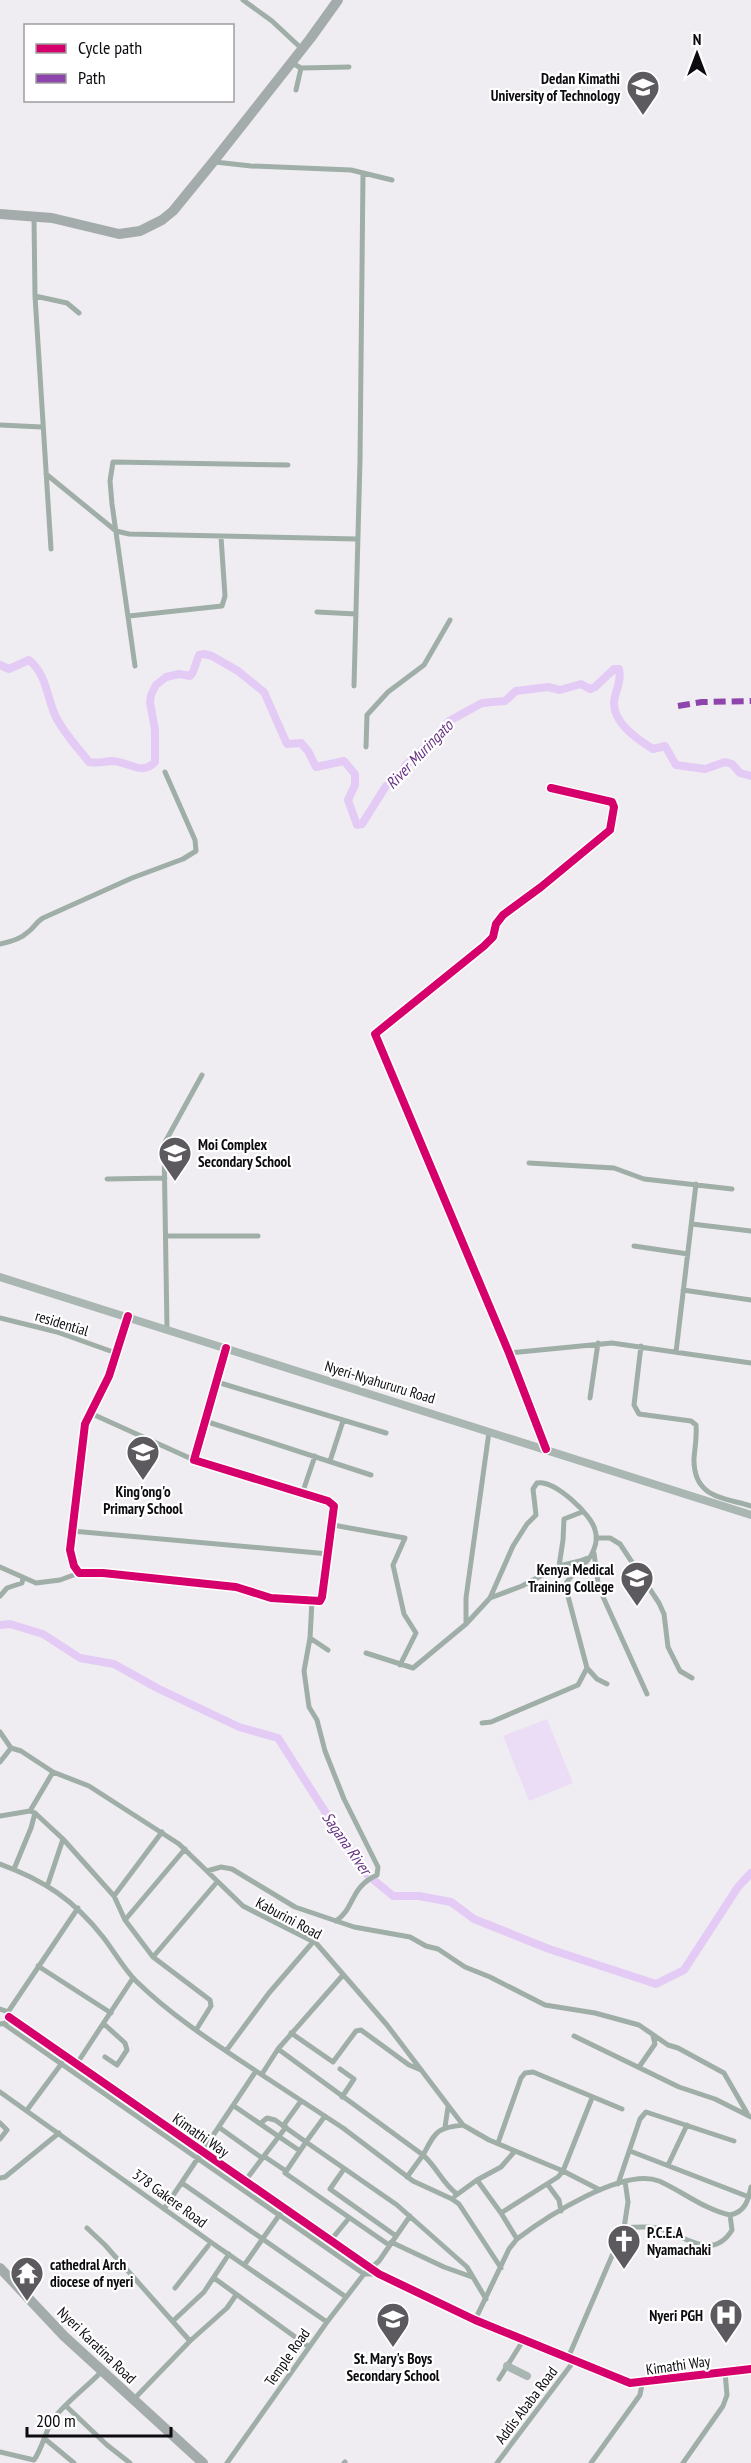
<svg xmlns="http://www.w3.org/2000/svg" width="751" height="2463" font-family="'PT Sans Narrow',sans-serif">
<rect width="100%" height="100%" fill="#f0edf2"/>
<path fill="#ebddf5" d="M547 1719 573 1783 529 1801 503 1736Z"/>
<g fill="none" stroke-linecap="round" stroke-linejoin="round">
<path stroke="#e4cbf5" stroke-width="8" d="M0 665 9 669 29 660C47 675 46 695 55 715 62 731 78 748 89 762 98 764 105 761 113 761 129 762 142 776 155 762V730L150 702 151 695 156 685 166 677 179 674 190 676 193 672 199 655 204 654 212 656 238 671 264 692 287 744 301 743 308 751 316 767 344 761 355 774V785L348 800 357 825 362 824 386 786 397 779 406 765 424 748 435 742 449 721 482 703 505 701 516 691 548 687 560 690 581 684 590 689 595 687 614 669H619C622 681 615 691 614 702 613 723 637 739 653 749L665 746 676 765 705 769 725 762 732 764 740 773 751 776
M0 1625 10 1624 43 1634 80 1658 114 1664 157 1688 239 1727 278 1738 363 1871 393 1896H419L451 1902 474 1919 549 1949 656 1984 684 1970 738 1887 751 1873"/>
<path stroke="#a0aea8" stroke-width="5" d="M243 0 272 21 302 49
M292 63 301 68 349 67
M296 90 301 68
M215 162 251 166 351 170 392 180
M34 217 35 296 51 549
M35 296 67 303 79 313
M0 425 42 427
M46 474 116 531 129 534 357 539
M317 612 356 614
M129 616 222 606 225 596 221 537
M135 666 112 504 110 481 113 462 288 465
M354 686 360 460 363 173
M366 747 367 715 388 692 424 665 450 620
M0 944C10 942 21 939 28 932 34 928 36 922 43 918L132 878 183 859 196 851 195 840 165 772
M529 1163 614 1168 644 1179 732 1189
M107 1179 165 1178
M692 1224 751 1231
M166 1236H258
M634 1246 688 1254
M683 1290 751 1300
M128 1316 109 1376 85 1424 70 1550 74 1566 79 1573H103L236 1587 271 1598 320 1601 322 1597 334 1506 328 1501 194 1460 226 1348
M0 1318 57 1332 116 1353
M167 1329 164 1144 202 1075
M641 1346 634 1405 639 1414 691 1421 696 1425C697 1436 695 1447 694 1458 693 1497 721 1497 751 1506
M676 1352 696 1184
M509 1353 612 1343 751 1363
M217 1382 386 1433
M590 1398 598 1343
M90 1413 194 1460
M205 1421 371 1475
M546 1449 509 1353 375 1034 484 946 493 937 496 924 503 915 541 887 610 830 614 807 612 802 551 788
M330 1461 343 1421
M302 1494 315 1456
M333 1525 405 1538 393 1565 404 1614 416 1633 400 1665
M72 1531 329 1554
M596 1538H610L620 1544 659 1603 664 1614 668 1647 680 1671 692 1678
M594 1553 598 1583 604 1599 647 1694
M559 1566 563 1540 564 1519 582 1512
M0 1567 36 1583 60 1580 79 1573
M0 1596 7 1588 22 1583 23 1578
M490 1598 522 1586 559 1566 580 1561 590 1557
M312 1601 310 1638 304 1671 309 1707 317 1720 325 1751 344 1799 378 1867 377 1875C349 1888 356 1907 336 1921
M466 1623V1598L489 1432
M310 1638 328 1650
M366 1653 413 1668 466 1624 490 1598 513 1546 527 1524 536 1515 533 1489 537 1483C554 1479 592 1515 595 1530 597 1536 596 1544 594 1549 589 1565 572 1571 565 1585L587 1668 597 1679 607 1684
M482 1723 491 1722 578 1685 587 1668
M0 1732 11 1748 21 1751 53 1772 89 1786 179 1844 243 1906 316 1943 387 2025 463 2125 489 2140 563 2171 600 2190
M0 1762 11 1748
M30 1811 53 1772
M0 1816 30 1811 35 1813 63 1839 114 1896 125 1920 153 1957 210 2000 211 2006 196 2030
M0 1864C44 1880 74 1900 103 1937 114 1951 123 1968 136 1981 173 2017 214 2043 256 2071L164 2209
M14 1869 31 1828 35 1813
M207 1871 221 1867 232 1869 295 1907 354 1927 410 1937 426 1946 438 1949 465 1967 490 1977 545 2005 595 2013 639 2025 668 2045 678 2048 724 2073 747 2113
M48 1884 63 1839
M114 1896 162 1832
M125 1920 185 1849
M153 1957 217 1882
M38 1966 111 2013
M0 2009 6 2011 9 2016 6 2023 0 2024
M8 2012 78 1908
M9 2017 379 2274 475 2320 630 2383 751 2369
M4 2024 364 2274H379
M104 2024 125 2043 127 2050 117 2065 105 2057
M291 2033 333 2062 356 2031 361 2030 409 2065 421 2070
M574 2036 679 2087 715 2099 751 2117
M278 2049 423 2155 407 2177
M226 2051 269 1993 313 1942
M76 2065 133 1978
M639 2067 655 2044 653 2036
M340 2069 354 2079 342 2097
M256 2071 343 2128 413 2181 452 2199 459 2204 501 2268
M262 2074 278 2049 343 1975
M0 2092 212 2243 327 2322
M234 2106 300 2151
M27 2110 62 2063
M325 2116 306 2142 397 2205 467 2267 486 2299
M0 2123 7 2130 0 2139
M261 2123 267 2118 275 2120 306 2142 285 2173 389 2245
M283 2126 301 2101
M445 2127 448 2107
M220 2128 262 2158
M498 2143 521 2078 525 2073 533 2072 622 2109
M630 2151 749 2197
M265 2157 286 2171
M668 2165 687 2125
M344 2169 330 2189 396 2236
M0 2178 5 2177 59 2133
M477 2180 501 2167 515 2151
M245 2181 286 2127
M182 2183 346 2297
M618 2184 640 2119 646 2112 734 2141
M548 2185 559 2200 561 2211
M457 2194C442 2183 437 2167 423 2155 436 2132 435 2128 463 2125
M455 2196 477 2180 501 2213 517 2239
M501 2213 558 2177 563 2171 592 2098
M87 2228 105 2245 190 2341 134 2399
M624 2228C634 2227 646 2226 657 2228 683 2234 712 2263 732 2230L730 2215
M331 2240 349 2218
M391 2242 444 2267 472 2277
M245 2264 280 2214
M214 2278 309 2347
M175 2288 208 2246
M475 2320 509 2249 517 2239C546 2217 623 2167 659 2181 682 2191 705 2210 730 2215 745 2212 748 2201 751 2187
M173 2321 204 2292 229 2254
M190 2341 227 2308 236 2295
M568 2358 624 2228 628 2202 625 2181
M499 2379 524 2339
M66 2406 107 2445 130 2463
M45 2439 74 2463
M0 2452 34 2460C43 2447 45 2431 54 2418 67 2401 87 2387 101 2372
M227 2463 327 2322 364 2274 379 2261 410 2216
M344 2463 345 2462
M497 2463 574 2361
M591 2463 640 2395 642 2384
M683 2463 723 2406 727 2395 725 2372"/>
<path stroke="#a9b6b1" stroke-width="8" d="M0 1277 751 1515
M507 2366 527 2376"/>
<path stroke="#a4acab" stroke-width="10" d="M0 214 52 218 119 234 140 231 162 220 173 211 213 162 310 39 338 0
M0 2268 64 2336 203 2463"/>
<path stroke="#8e44ad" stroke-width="6" stroke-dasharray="12 6" stroke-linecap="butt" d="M678 706 702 702 751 701"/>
<defs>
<path id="cycleway" d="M128 1316 109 1376 85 1424 70 1550 74 1566 79 1573H103L236 1587 271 1598 320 1601 322 1597 334 1506 328 1501 194 1460 226 1348
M546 1449 509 1353 375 1034 484 946 493 937 496 924 503 915 541 887 610 830 614 807 612 802 551 788
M9 2017 379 2274 475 2320 630 2383 751 2369"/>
</defs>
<use href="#cycleway" stroke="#fff" stroke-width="11"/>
<use href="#cycleway" stroke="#d6006c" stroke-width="8"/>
</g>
<defs>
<symbol id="university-pin" viewBox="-11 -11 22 30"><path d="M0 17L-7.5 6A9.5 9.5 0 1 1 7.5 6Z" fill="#5c5a5e" stroke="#fff"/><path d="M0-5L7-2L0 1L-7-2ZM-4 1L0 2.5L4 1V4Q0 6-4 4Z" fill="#fff"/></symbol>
<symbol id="school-pin" viewBox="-11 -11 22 30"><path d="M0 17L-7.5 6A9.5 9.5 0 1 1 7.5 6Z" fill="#5c5a5e" stroke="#fff"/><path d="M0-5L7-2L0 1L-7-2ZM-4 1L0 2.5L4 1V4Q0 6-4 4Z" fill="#fff"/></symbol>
<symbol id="church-pin" viewBox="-11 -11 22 30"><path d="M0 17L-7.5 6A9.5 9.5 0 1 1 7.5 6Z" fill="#5c5a5e" stroke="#fff"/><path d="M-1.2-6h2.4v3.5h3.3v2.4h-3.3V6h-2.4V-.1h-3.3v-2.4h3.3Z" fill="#fff"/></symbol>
<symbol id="temple-pin" viewBox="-11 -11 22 30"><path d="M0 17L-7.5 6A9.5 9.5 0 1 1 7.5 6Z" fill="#5c5a5e" stroke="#fff"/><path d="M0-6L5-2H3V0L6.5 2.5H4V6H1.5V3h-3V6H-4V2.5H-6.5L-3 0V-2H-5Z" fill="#fff"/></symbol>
<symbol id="hospital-pin" viewBox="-11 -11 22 30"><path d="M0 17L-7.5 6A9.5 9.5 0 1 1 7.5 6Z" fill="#5c5a5e" stroke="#fff"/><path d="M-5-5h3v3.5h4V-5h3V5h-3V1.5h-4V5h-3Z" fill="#fff"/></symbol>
</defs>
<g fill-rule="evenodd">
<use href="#university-pin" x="624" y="68" width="38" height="52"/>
<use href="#school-pin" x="156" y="1134" width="38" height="52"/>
<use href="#school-pin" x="124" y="1433" width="38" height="52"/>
<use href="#university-pin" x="618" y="1559" width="38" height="52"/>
<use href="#church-pin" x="605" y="2222" width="38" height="52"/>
<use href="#temple-pin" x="8" y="2254" width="38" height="52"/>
<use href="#hospital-pin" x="707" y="2296" width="38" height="52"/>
<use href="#school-pin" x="374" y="2300" width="38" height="52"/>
</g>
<g text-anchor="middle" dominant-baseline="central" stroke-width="4.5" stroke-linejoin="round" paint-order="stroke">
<g font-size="15" font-weight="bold" fill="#0d0b0f" stroke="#fff" text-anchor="end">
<text x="620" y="78">Dedan Kimathi<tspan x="620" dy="17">University of Technology</tspan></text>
<text x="198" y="1144" text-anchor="start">Moi Complex<tspan x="198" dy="17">Secondary School</tspan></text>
<text x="143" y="1491" text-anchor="middle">King'ong'o<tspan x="143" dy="17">Primary School</tspan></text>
<text x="614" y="1569">Kenya Medical<tspan x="614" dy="17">Training College</tspan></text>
<text x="647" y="2232" text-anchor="start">P.C.E.A<tspan x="647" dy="17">Nyamachaki</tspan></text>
<text x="50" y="2264" text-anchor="start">cathedral Arch<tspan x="50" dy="17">diocese of nyeri</tspan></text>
<text x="703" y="2315">Nyeri PGH</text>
<text x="393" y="2358" text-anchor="middle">St. Mary's Boys<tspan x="393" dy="17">Secondary School</tspan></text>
</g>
<g font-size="15" fill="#0d0b0f" stroke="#fff">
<text transform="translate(62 1323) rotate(17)">residential</text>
<text transform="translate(380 1382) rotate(17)">Nyeri-Nyahururu Road</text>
<text transform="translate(289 1918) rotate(28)">Kaburini Road</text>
<text transform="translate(201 2135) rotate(35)">Kimathi Way</text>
<text transform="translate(170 2198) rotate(36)">378 Gakere Road</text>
<text transform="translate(97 2345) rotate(44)">Nyeri Karatina Road</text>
<text transform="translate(287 2357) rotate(-55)">Temple Road</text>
<text transform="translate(678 2365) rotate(-8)">Kimathi Way</text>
<text transform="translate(526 2405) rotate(-53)">Addis Ababa Road</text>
</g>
<g font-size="16" font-style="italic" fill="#673384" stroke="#fff">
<text transform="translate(419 754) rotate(-46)">River Muringato</text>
<text transform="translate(347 1843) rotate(55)">Sagana River</text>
</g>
</g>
<rect x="24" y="24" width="210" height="78" fill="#ffffff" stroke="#9e9d9f" stroke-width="1.5"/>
<rect x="36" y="44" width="30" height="9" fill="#d6006c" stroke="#9e9d9f" stroke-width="1.5"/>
<text x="78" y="54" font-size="18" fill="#0d0b0f">Cycle path</text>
<rect x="36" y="74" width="30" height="9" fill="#8e44ad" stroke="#9e9d9f" stroke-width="1.5"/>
<text x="78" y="84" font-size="18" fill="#0d0b0f">Path</text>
<g transform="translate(697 54)" stroke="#ffffff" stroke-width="4.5" paint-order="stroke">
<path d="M0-4.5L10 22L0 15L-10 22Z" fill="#0d0b0f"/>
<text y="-9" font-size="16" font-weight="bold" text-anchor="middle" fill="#0d0b0f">N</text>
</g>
<path d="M27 2427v9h144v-9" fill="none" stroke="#0d0b0f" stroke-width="3"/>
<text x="36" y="2427" font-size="18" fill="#0d0b0f" stroke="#ffffff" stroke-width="4.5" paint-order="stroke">200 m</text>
</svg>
